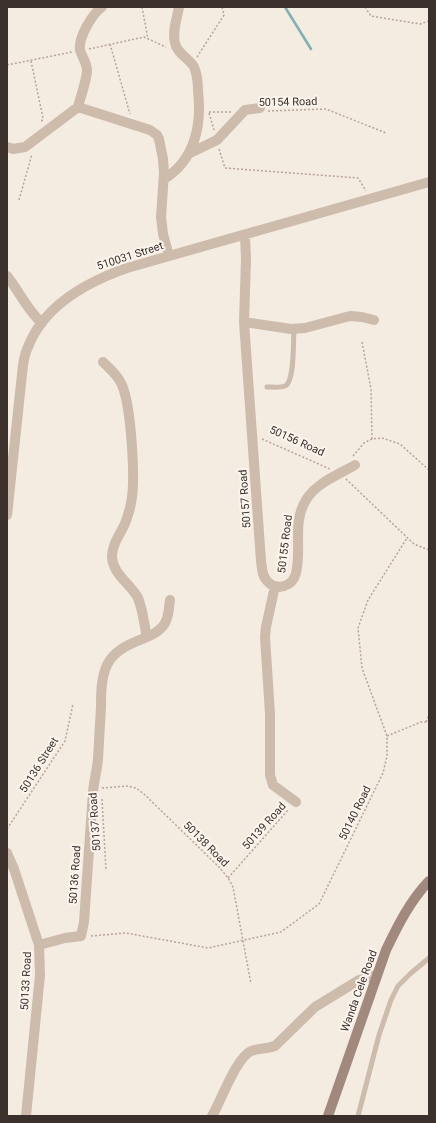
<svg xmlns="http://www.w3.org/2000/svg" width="436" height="1123" font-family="Roboto,sans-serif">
<rect width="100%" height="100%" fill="#f4ebe1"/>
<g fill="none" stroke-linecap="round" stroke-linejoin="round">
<path stroke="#7fb0b2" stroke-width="2.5" d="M285 7 311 49"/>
<path stroke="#b9a596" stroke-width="1.5" stroke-dasharray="2 2" stroke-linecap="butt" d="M142 7 148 39
M365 7 371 16 420 24 429 21
M110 44 130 114
M89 49 144 37 166 47
M197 57 224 15 222 7
M31 61 43 118 41 123
M7 65 72 52
M268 111 326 109 386 133
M209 112H231
M209 113 214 130
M219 149 225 168 358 178 366 191
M19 200 32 154
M362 342 371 389 372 439
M262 439 330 469
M353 456 364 443 372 439 382 438 400 444 429 470
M346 479 414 544 429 550
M426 722 429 715
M387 736 421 722H429
M102 788 128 786 136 788 144 794 220 868 228 878 233 887 251 984
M102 799 106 871
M7 829 65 741 73 704
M228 878 289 809
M91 936 126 933 208 948 281 932 319 904 383 773 387 756V736L362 668 358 628 368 600 407 538"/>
<path stroke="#cdbbac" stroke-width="5" d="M267 387C272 387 280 388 285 386 295 382 293 339 294 329
M358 1116 379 1035 391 1000 398 986 410 974 429 958"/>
<path stroke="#cdbbac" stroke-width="10" d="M102 7C92 14 78 38 80 50 82 57 87 63 87 71 86 83 81 95 78 107L150 130 157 135 159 139 163 159 164 173 161 217 163 234 169 256
M7 147 13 149 25 147 78 107
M190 153 217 140 245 110 260 108
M164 179C195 160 202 125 198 91 198 83 197 74 194 67 189 58 177 54 175 43 172 32 177 18 179 7
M245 235 246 259 244 322 261 561C262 568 262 576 267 581 277 592 293 586 296 573 302 549 292 522 306 500 316 483 338 475 355 465
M7 276C20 292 26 309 42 323
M244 322 291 329 305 328 350 316 362 317 374 320
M103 362C110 369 118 375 122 385 131 406 136 481 131 503 130 509 128 515 126 521 121 534 112 543 112 557 113 575 131 584 138 598 143 610 144 624 147 637
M7 515 23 365C24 359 25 353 28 347 44 305 87 282 127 268L429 182
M275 586 266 627 265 637 270 714V775L273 785 296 802
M7 853 14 869 39 945 40 975 26 1116
M39 945 65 938 81 936 84 922C87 879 90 835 93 792 94 781 97 770 98 759 99 742 100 724 101 707 101 694 101 678 107 665 120 638 157 642 166 621 169 614 169 606 170 600
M212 1116C221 1101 236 1058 251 1051 258 1048 267 1049 275 1046L315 1007 359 980 376 975"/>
<path stroke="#a18a7d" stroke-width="10" d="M328 1116 386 950C398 925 410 901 429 881"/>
</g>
<g text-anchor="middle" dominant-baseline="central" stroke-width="4" stroke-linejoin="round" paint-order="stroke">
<g font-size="11" fill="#3b302b" stroke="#fbf5ee">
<text transform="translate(288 102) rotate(-1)">50154 Road</text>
<text transform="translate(130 256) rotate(-18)">510031 Street</text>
<text transform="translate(297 441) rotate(24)">50156 Road</text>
<text transform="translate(245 499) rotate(-94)">50157 Road</text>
<text transform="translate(285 544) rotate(-83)">50155 Road</text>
<text transform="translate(39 765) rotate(-58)">50136 Street</text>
<text transform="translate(355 813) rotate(-64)">50140 Road</text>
<text transform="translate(95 822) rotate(-94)">50137 Road</text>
<text transform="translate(264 826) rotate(-48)">50139 Road</text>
<text transform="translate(206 844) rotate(45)">50138 Road</text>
<text transform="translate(75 875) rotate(-86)">50136 Road</text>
<text transform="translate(26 981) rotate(-87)">50133 Road</text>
<text transform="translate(359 991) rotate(-70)">Wanda Cele Road</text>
</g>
</g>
<rect width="436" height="1123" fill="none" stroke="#3b302b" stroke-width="16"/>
</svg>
